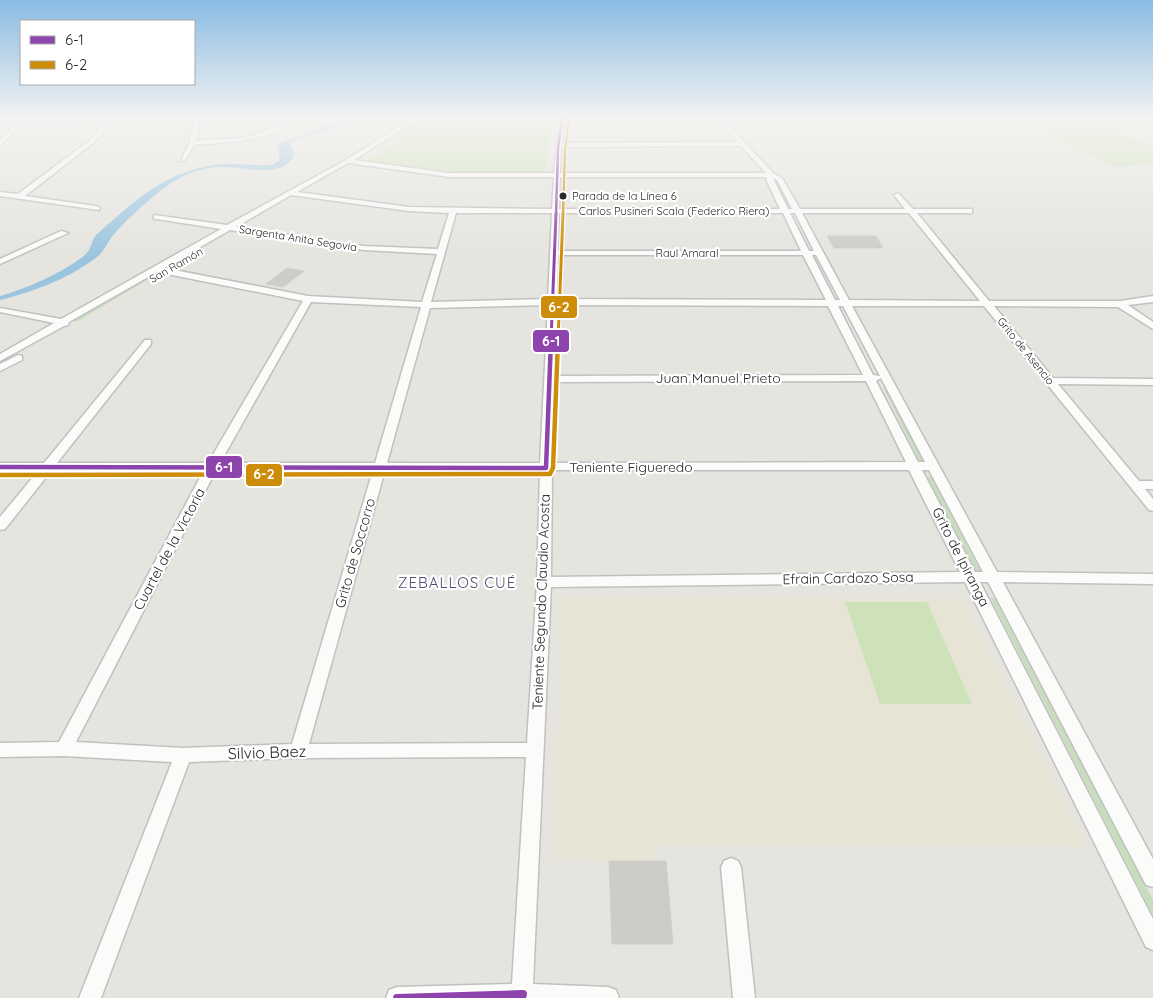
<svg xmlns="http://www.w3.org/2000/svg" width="1153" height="998" font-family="Quicksand,sans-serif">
<rect width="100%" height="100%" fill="#e6e4df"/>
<path fill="#e8e4d5" d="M562 598 962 599 1085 846 655 844 654 861H609L555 857Z"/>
<path fill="#c6debc" d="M153 274H157L78 321H72Z
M883 387 885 388 924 462H920Z
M929 476 931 477 981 572 976 571 927 477Z
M990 597 995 599 1153 900V915Z"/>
<path fill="#cee2ba" d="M508 120 553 121 545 172H457L366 161 403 138 394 136 415 124 447 126 508 123Z
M1107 127 1153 147V164L1115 167 1040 131Z
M845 602H927L972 704H880Z"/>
<path fill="#9bc5df" d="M341 117H354V118L345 124 295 140 290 145 295 154C281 182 243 165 218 167 205 168 190 172 178 179 161 188 129 217 115 233 108 240 105 251 97 257 70 278 33 292 0 300V296C26 289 64 272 85 255 92 249 91 240 96 235 125 210 151 183 189 171 203 167 220 163 234 164 247 164 259 166 272 165L280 160 277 145 280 143 340 121Z"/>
<path fill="#ceccc8" stroke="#d1cfcb" d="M827 236H876L883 248H834Z
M287 268 304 271 283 287 266 284Z
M609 861H666L673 944H612Z"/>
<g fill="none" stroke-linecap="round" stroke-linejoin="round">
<defs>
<path id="minor" d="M104 117H131L109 120 102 134 93 143 25 196 96 206 100 208 99 210 0 196V192L18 194 89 141 96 133 103 120 20 126 0 146V140L13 126 0 127V123L17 122 21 119 23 122Z
M195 117H201L196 141C213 139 234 140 251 136 265 133 288 116 299 117 270 142 230 142 194 145L185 161H181L189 143Z
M415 117H422L354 160 449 173H554L559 122 471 119 468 117H668L665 119 564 122 562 143 738 142 715 117H721L774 174 782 178 800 209H905L894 195 898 193 913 209H972V213H917L989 301H1120L1153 296V302L1128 305 1153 322V329L1118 307 994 306 1053 378 1153 379V385L1058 384 1139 481H1153V489H1145L1153 499V511L1149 510 984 306H852L997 572 1153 574V584L1003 582 1153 859V887L1146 885 988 582H980L1153 919V950L1146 947 965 582 551 587 533 984 608 987 616 990 619 998H386L389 990 397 987 512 984 526 757 298 758 189 762 101 998H79L172 762 64 756 0 757V743L59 742 204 470 51 471 5 529 0 530V517L38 471H0V463H44L145 340H151V344L57 463H208L303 301 157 272 69 322 68 325 64 326 0 361V354L54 323 0 312V308L61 319 221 229 157 219H154V215L227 225 346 160ZM741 146 766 173H560L561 147ZM348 163 449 177H554L552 209 409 207 297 192ZM560 177H767L766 179 780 209H559ZM773 178 777 180 792 209H788ZM291 195 409 211 449 213 438 249 364 246 236 227ZM456 213H552L548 299 431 302ZM559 213H783L801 251H558ZM790 213H795L814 251H809ZM802 213H909L980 301 849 300ZM230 230 364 250 437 254 422 302 308 296 164 268ZM558 255H803L826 300 557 299ZM812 255H816L840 300H835ZM311 302 421 307 375 463H220ZM548 305 540 463H387L430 308ZM557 305 828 306 863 375 555 376ZM838 306H843L880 376 873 375ZM881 378 925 462H918L876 381ZM866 381 906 462 552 463 554 382ZM216 470H373L292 744 183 748 76 742ZM385 470H540L537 582 527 743 309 744ZM552 470H909L960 572 551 577ZM922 470H929L983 572H975Z
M61 231 68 233 0 264V259Z
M18 355 22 356V360L0 371V364Z
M731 858 738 861 741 867 755 998H733L721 867 724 861Z"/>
</defs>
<use href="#minor" stroke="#c1c0c0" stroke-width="3"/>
<use href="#minor" fill="#fbfbfa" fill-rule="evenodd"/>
<defs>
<path id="bus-1-far3" d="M556 215 558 149 562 117"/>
<path id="bus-1-far2" d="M551 341 556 214"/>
<path id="bus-1-far1" d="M0 467 546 468 551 340"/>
<path id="bus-1" d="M397 998 523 994 522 998"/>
<path id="bus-2-far2" d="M563 215 565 150 569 118"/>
<path id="bus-2-far1" d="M558 341 563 214"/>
<path id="bus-2" d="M0 475 550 474 553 468 558 340"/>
</defs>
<use href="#bus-1-far3" stroke="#fff" stroke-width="4.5"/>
<use href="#bus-1-far2" stroke="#fff" stroke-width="5.5"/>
<use href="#bus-1-far1" stroke="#fff" stroke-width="8"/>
<use href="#bus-1" stroke="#fff" stroke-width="11"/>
<use href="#bus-2-far2" stroke="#fff" stroke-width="4.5"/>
<use href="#bus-2-far1" stroke="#fff" stroke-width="5.5"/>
<use href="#bus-2" stroke="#fff" stroke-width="8"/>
<use href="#bus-1-far3" stroke="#8e44ad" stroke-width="2.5"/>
<use href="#bus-1-far2" stroke="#8e44ad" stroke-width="3"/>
<use href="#bus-1-far1" stroke="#8e44ad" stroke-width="4.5"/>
<use href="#bus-1" stroke="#8e44ad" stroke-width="8"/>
<use href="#bus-2-far2" stroke="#ce8d08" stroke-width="2.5"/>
<use href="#bus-2-far1" stroke="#ce8d08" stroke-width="3"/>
<use href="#bus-2" stroke="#ce8d08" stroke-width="4.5"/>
</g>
<linearGradient id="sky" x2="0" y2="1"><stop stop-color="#89bbe4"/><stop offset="0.46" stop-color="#f4f3f1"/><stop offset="1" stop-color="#f4f3f1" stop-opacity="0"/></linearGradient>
<rect width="1153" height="256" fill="url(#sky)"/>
<circle fill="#292929" stroke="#fff" stroke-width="2" cx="563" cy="196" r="4.5"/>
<g text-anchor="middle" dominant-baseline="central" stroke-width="4.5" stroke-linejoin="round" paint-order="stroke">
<g font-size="11" fill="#292929" stroke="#fff" text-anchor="start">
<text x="572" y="196">Parada de la Línea 6</text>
</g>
<g font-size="11" fill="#292929" stroke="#fff">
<text x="674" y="211">Carlos Pusineri Scala (Federico Riera)</text>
<text transform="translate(298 238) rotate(9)">Sargenta Anita Segovia</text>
<text x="687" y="253">Raul Amaral</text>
<text transform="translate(176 265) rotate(-30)">San Ramón</text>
<text transform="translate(1026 351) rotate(51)">Grito de Asencio</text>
</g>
<g font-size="14" fill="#292929" stroke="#fff">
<text x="718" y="378">Juan Manuel Prieto</text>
<text x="631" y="467">Teniente Figueredo</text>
<text transform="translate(169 549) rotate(-62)">Cuartel de la Victoria</text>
<text transform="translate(355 553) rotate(-74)">Grito de Soccorro</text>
<text transform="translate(961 557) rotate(63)">Grito de Ipiranga</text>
<text transform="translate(848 578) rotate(-1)">Efrain Cardozo Sosa</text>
<text transform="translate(541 602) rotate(-88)">Teniente Segundo Claudio Acosta</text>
</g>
<g font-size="15" letter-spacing="1" fill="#4f5174" stroke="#fff">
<text x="457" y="582">ZEBALLOS CUÉ</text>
</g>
<g font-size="16" fill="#292929" stroke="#fff">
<text transform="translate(267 752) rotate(-2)">Silvio Baez</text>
</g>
</g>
<g stroke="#fff" stroke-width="2">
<rect x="540" y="295" width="38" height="24" rx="5" fill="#ce8d08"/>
<rect x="532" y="329" width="38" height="24" rx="5" fill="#8e44ad"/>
<rect x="205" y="455" width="38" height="24" rx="5" fill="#8e44ad"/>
<rect x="245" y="463" width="38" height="24" rx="5" fill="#ce8d08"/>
</g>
<g font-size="14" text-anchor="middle" font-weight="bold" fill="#fff">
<text x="559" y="312">6-2</text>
<text x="551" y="346">6-1</text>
<text x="224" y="472">6-1</text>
<text x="264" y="479">6-2</text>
</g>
<rect x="20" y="20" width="175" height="65" fill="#ffffff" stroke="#a9a9a9"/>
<rect x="30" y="36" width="25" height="8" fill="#8e44ad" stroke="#a9a9a9"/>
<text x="65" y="45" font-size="15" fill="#292929">6-1</text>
<rect x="30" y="61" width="25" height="8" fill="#ce8d08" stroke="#a9a9a9"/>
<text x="65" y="70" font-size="15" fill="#292929">6-2</text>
</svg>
